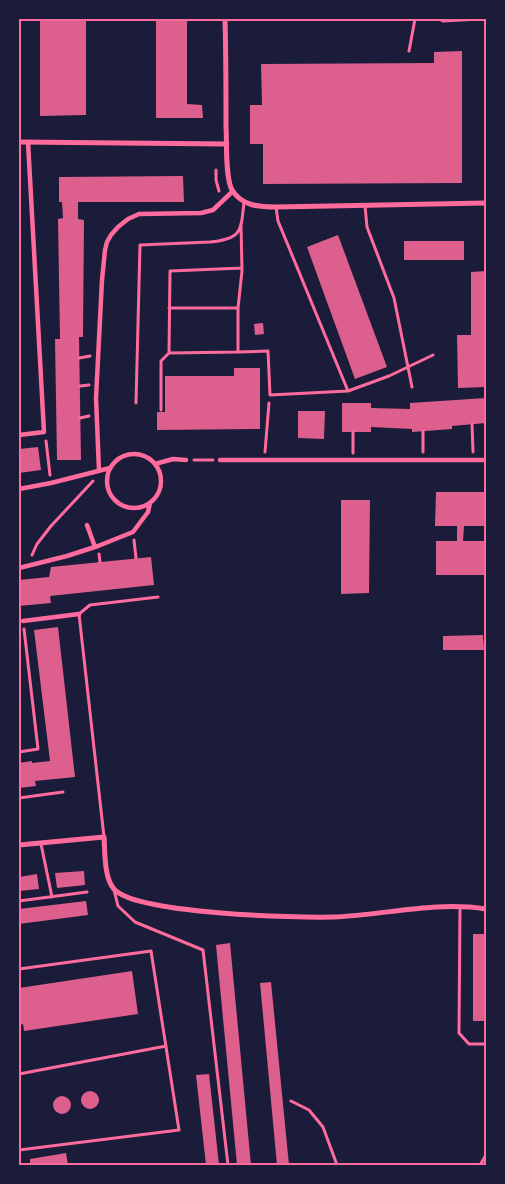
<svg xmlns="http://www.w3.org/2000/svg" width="505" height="1184" viewBox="0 0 505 1184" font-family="Georgia,serif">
<rect width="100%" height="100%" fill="#1b1b3a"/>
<path fill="#dd5f8e" d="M40 19H86V115L40 116Z
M156 19H187V104L202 105 203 118H156Z
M462 51V183L263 184V144H250V105H262L261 64 434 63V52Z
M183 176 184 202H78V219L84 220 83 337H79L81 460H57L55 339H60L58 219 63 218 62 202H59V177Z
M338 235 387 367 355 379 307 247Z
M404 241H464V260H404Z
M486 271V387L458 388 457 335H471V272Z
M263 323 264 334 255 335 254 324Z
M234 368H260V429L157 430V412H165V376H234Z
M486 398V423L452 426V429L412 432V429L371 427V432H342V403H371V408L410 409V403Z
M298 411H325L324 439 298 438Z
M38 447 41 470 19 473V449Z
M436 492H486V526H464L463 541H486V575H436V541H457V526H435Z
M341 500H370L369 593 341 594Z
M151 557 154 585 50 596 51 603 19 606V580L49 577 51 567Z
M58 627 75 777 35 781 36 786 19 788V763L32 761V763L50 761 34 630Z
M483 635 484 650H443V636Z
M84 871 85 885 57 888 55 873Z
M37 874 39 889 19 891V877Z
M86 901 88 915 19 924V909Z
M473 934H486V1021H473Z
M230 943 251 1165H237L216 945Z
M132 971 138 1014 24 1031 23 1024 19 1025V988Z
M271 982 289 1165H277L260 983Z
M209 1074 219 1165H206L196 1075Z
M81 1100a9 9 0 1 1 18 0a9 9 0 1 1-18 0Z
M53 1105a9 9 0 1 1 18 0a9 9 0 1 1-18 0Z
M66 1153 68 1165H30V1159Z"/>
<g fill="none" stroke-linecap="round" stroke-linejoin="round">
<path stroke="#ff6b9d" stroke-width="3" d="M439 19 443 21 480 19
M409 51 415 19
M216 170V180L219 191
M79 358 90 356
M80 386 89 385
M80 418 89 416
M472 424 473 452
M353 432V453
M46 441 50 475
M265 452 269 403
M423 452V431
M194 460H213
M134 540 136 558
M99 554 100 562
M32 555 37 544 51 526 93 481
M19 752 38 749 24 629
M19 798 63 792
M291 1101 309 1110 323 1127 337 1165
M480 1165 486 1155"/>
<path stroke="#ff6b9d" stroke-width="3" d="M365 206 367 227 394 298 412 387
M276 207 278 221 348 391
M241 224 242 271 238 308V352L268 351 270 395 348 391 389 376 433 355
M169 308H238
M169 353 238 352
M136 403 140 245 210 242C242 239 241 231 244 202
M161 410V361L169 353 170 271 242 268
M104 837 79 614 90 605 158 597
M41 844 52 897
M114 890 118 906 135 922 203 950 228 1165
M19 901 87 892
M460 907 459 1033 469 1044H486
M19 969 151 951 179 1130 19 1150
M19 1074 166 1046"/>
<path stroke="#ff6b9d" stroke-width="4.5" d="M19 435 44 432 28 142
M107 481a27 27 0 1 1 54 0a27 27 0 1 1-54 0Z
M220 460H486
M155 464 173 459 186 460
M99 471 96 398 102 280 105 250 107 242 111 235 118 227 128 219 139 214 201 213 213 210 233 191
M19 489 51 483 110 468
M87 525 95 547
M19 568 67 556 98 546 133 532 148 512 150 503
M23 621 79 614"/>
<path stroke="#ff6b9d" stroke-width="5" d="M225 19C226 54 226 90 226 126 227 142 225 177 232 190 242 206 259 207 276 207L486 203
M19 142 227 144
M19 845 104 837C105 852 104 878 114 889 136 914 297 918 334 917 385 915 435 901 486 909"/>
</g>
<rect width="505" height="1184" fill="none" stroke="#1b1b3a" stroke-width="40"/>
<rect x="20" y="20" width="465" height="1144" fill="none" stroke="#ff6b9d" stroke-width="2"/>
</svg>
